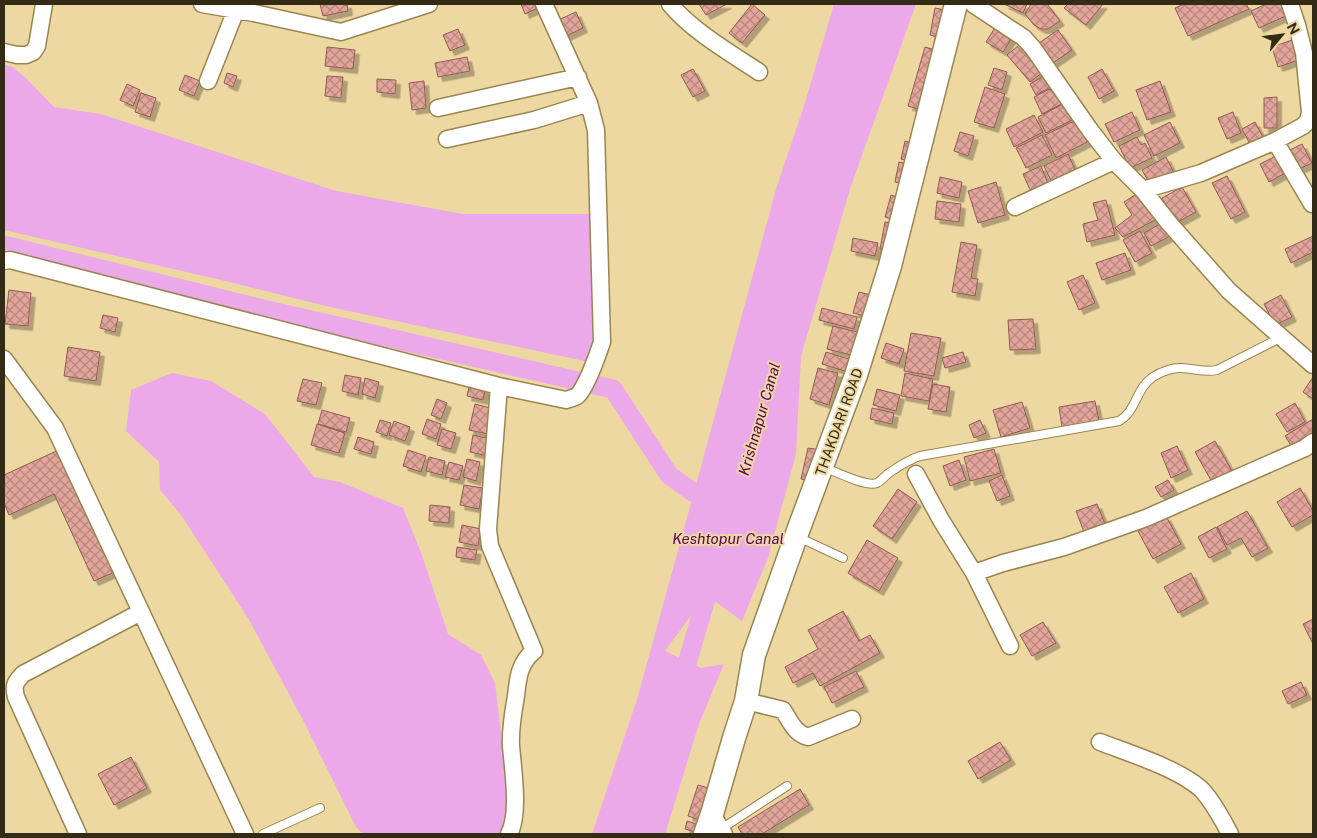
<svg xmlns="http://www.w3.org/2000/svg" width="1317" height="838" viewBox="0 0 1317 838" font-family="'Public Sans',sans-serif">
<defs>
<pattern id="building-cross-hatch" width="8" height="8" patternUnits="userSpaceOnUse" patternTransform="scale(1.25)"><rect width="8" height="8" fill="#e2a59c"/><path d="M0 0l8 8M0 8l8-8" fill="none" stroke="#b8877e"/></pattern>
<filter id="shadow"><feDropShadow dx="4.5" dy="4.5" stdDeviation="0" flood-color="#0004"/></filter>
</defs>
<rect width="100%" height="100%" fill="#eed8a2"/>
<path fill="#eba9e9" d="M834 4H916L851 186 801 356 796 454 768 558 742 621 706 595 665 651 701 668 724 664 699 724 665 834H592L638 696 699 474 776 189 804 106Z
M4 65 11 66 27 79 54 107 101 114 336 191 463 214H591L597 341 589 362 330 307 221 280 4 230Z
M172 373 211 381 265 414 314 477 340 482 403 508 422 555 448 634 481 655 495 683 509 801 503 834H363L356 827 303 720 248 618 181 515 160 490 159 462 126 431 131 390Z"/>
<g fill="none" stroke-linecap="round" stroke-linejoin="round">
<path stroke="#eba9e9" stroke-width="19" d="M4 245 263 309 613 389 669 475 694 493
M680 687 714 572"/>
</g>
<path fill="url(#building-cross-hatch)" stroke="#925b54" filter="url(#shadow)" d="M320 4H347L348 11 323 16Z
M521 4H538L540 7 525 14Z
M699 4H727L706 15Z
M752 4 765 15 742 43 729 33Z
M1004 4H1027L1023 13Z
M1031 4H1047L1060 21 1048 29H1041L1034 25 1025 14Z
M1068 4H1103L1086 25 1064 8Z
M1184 4H1246L1249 9 1188 36 1175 8Z
M1266 4H1282L1288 15 1259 28 1251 11Z
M935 8 950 11 944 39 930 35Z
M576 12 583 28 564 37 556 21Z
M996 26 1013 36 1003 52 986 42Z
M458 29 465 45 450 51 443 35Z
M1058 30 1072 50 1053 63 1039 43Z
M1292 40 1299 60 1278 67 1272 47Z
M1024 41 1047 69 1030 82 1007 55Z
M327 47 355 50 353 69 325 66Z
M925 47 942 52 925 111 908 106Z
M467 57 470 71 438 77 435 63Z
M994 68 1007 72 1002 90 988 85Z
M693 69 705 91 693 97 681 75Z
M1102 69 1114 91 1099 99 1088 77Z
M227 73 237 76 233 87 224 83Z
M1047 74 1054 85 1036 95 1030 84Z
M185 75 200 81 194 96 179 90Z
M327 76 343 77 341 98 325 96Z
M377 79 396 80 395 94 377 92Z
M424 81 426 108 412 110 409 83Z
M1160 81 1171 112 1147 120 1136 90Z
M127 84 140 90 133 106 120 100Z
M1057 85 1065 102 1042 114 1034 97Z
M985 87 1005 94 994 128 974 122Z
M141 93 156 98 150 117 135 112Z
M1277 97V128H1264V98Z
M1069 101 1078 117 1046 133 1038 117Z
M1132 112 1140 130 1114 142 1105 124Z
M1233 112 1241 133 1227 139 1218 118Z
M1034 115 1043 132 1014 147 1006 129Z
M1076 120 1087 142 1056 158 1045 135Z
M1170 122 1180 143 1154 156 1144 135Z
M1255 122 1264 139 1251 146 1242 129Z
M960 132 974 136 968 156 954 151Z
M1042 135 1052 155 1026 168 1016 148Z
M1137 137 1141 145 1145 143 1152 158 1130 168 1119 146Z
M905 141 919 145 915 163 901 159Z
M1302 144 1312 163 1295 171 1286 152Z
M1068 154 1078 176 1054 187 1044 166Z
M1278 155 1287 172 1269 182 1260 164Z
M1166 157 1174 173 1151 186 1142 170Z
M899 162 913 165 909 185 895 182Z
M1041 166 1049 186 1032 194 1023 174Z
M1227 176 1245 212 1231 219 1212 183Z
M940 177 962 182 959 198 937 193Z
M996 182 1005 215 978 223 968 191Z
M1182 187 1196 212 1176 223 1162 198Z
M1141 191 1159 218 1123 237 1115 228 1132 215 1124 202Z
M891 195 903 199 897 221 885 217Z
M1106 200 1115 235 1087 242 1083 224 1098 220 1093 203Z
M937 201 961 204 959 222 935 219Z
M1165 221 1172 235 1151 246 1144 233Z
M885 222 897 224 892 252 880 249Z
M1140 231 1152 253 1135 262 1123 240Z
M1313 236V252L1291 263 1285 249Z
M853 238 878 243 875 256 851 251Z
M961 242 977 245 971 278 978 279 975 296 952 292Z
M1125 253 1131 270 1102 280 1096 263Z
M1083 275 1095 303 1079 310 1067 282Z
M9 290 31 293 28 326 5 324Z
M859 292 875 296 869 317 853 313Z
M1281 295 1292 317 1275 325 1264 304Z
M822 308 857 317 854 329 819 320Z
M103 315 118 318 115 332 100 328Z
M1033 319 1036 349 1010 350 1008 320Z
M833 326 861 333 855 356 827 349Z
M911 333 941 338 934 376 904 371Z
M886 343 904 349 899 364 881 358Z
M68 347 100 352 96 381 64 376Z
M826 352 855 361 851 373 822 364Z
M963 352 966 362 945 368 942 358Z
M818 368 838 373 829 405 810 399Z
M905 373 933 379 929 401 901 396Z
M345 375 361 378 358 395 342 391Z
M1313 377V399L1303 392Z
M365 378 379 382 375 398 362 394Z
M303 379 322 383 316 405 297 401Z
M470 383 486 387 483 400 467 396Z
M933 384 950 387 946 412 928 409Z
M877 389 900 395 896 411 873 405Z
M437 399 447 403 441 419 431 415Z
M1095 401 1099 421 1062 427 1059 407Z
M1022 402 1030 428 1001 437 993 410Z
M1295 403 1305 422 1287 432 1276 414Z
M475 404 494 409 488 434 469 430Z
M872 408 894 413 892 424 870 419Z
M322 410 350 418 346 432 318 424Z
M427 419 441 424 436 439 422 434Z
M1313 419V438L1294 450 1285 436Z
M380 420 391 423 387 436 376 432Z
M980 420 986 433 974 438 969 425Z
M394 421 410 427 405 441 389 435Z
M317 424 345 433 339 453 311 445Z
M442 429 456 433 451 449 437 445Z
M473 435 491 439 488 456 470 452Z
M358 437 374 442 371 454 354 449Z
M1215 441 1232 471 1212 482 1195 452Z
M1177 446 1188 470 1171 478 1161 453Z
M63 448 119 570 94 581 54 494 9 515 4 503V475Z
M808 448 821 450 814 482 801 479Z
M994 449 1001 473 970 481 964 457Z
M408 450 426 456 421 472 403 466Z
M429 457 445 461 442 475 426 471Z
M467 459 480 462 476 481 463 477Z
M959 460 966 480 950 486 943 466Z
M449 462 463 466 459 480 445 477Z
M1002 475 1010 496 997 501 989 481Z
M1168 480 1174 490 1161 497 1155 487Z
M464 485 483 488 479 509 460 505Z
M1300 488 1313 511V515L1292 527 1277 502Z
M898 489 917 502 892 539 873 526Z
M1097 504 1105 524 1084 532 1076 511Z
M430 505 450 507 449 523 429 521Z
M1247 511 1268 548 1252 557 1241 538 1227 545 1217 527Z
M1166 516 1181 544 1153 559 1138 531Z
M462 525 481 529 478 546 459 542Z
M1216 527 1227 549 1209 558 1198 537Z
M867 540 898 558 879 591 848 573Z
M457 547 477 550 475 560 456 557Z
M1191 573 1204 599 1178 613 1164 587Z
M843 611 859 641 870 635 880 653 820 686 813 673 793 683 785 667 818 649 808 630Z
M1313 619V644L1303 624Z
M1043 622 1056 643 1032 656 1020 635Z
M856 671 864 687 832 703 824 687Z
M1301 682 1307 695 1288 704 1282 691Z
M1000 742 1011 760 978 779 968 761Z
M131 757 147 788 114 805 98 774Z
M698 785 712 789 703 821 688 816Z
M800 789 809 805 762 834H742L738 827Z
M687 821 700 825 698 833 685 829Z"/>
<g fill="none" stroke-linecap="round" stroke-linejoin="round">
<defs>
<path id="lane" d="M824 467C836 472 866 487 877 483 881 481 885 476 889 473 899 466 908 460 920 456L1119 421C1132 414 1135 399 1143 387 1149 378 1158 373 1168 370 1185 364 1201 374 1217 370L1282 337
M798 537 843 558
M721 829 787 786
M263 834 320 808"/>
<path id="street" d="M202 4 254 13 341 32 429 4
M670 4C691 30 730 53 759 72
M973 4 1024 38 1033 48 1090 130 1114 161 1143 190 1169 223 1229 291 1313 365
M4 52 17 55H26L33 52 37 46 44 4
M208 81 236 10
M438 108 578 77
M447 139 534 120 589 103
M1275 141 1312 204
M1143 190 1201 173 1275 141 1303 126 1308 121 1310 112 1304 53 1297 25 1290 4
M1015 207 1114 161
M4 261 10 260 499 386 566 400C570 399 573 398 577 396 586 388 598 354 602 342L596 130 589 103 544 4
M4 359 55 428 245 834
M499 386 488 529 490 546 534 651C519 663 518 678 516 696 513 713 510 729 511 746 513 770 520 814 509 834
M916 474 941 520 974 573 1010 646
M974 573 1003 563 1064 547 1146 518 1305 448 1313 442
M746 701 783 710C790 721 795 734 808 737L852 719
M1100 742C1131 754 1177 768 1201 789 1211 799 1224 822 1230 834
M712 814 724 834
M78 834 16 697C13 685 15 683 23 674L141 612"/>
<path id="secondary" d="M705 834 712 814 734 738 746 701 754 655 799 528 856 375 890 266 956 4"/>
</defs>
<use href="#lane" stroke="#9a8551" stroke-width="10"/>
<use href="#street" stroke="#9a8551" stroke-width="19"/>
<use href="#secondary" stroke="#9a8551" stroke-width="25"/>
<use href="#lane" stroke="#fff" stroke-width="8"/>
<use href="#street" stroke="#fff" stroke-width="16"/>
<use href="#secondary" stroke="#fff" stroke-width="22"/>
</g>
<g text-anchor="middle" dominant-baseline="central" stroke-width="4" stroke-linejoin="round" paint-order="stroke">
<g font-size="14" fill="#332b15" stroke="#eed8a2">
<text transform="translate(839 422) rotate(-70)">THAKDARI ROAD</text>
</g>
<g font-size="15" font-style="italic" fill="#560457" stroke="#eed8a2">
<text transform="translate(759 419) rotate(-74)">Krishnapur Canal</text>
<text x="728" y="538">Keshtopur Canal</text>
</g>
</g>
<rect width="1317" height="838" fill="none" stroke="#332b15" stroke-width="10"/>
<g transform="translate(1282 35) rotate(61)" stroke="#eed8a2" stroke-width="4" paint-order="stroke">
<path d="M0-4L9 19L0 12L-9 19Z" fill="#332b15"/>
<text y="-8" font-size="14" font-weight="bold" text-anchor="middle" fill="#332b15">N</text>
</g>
</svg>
